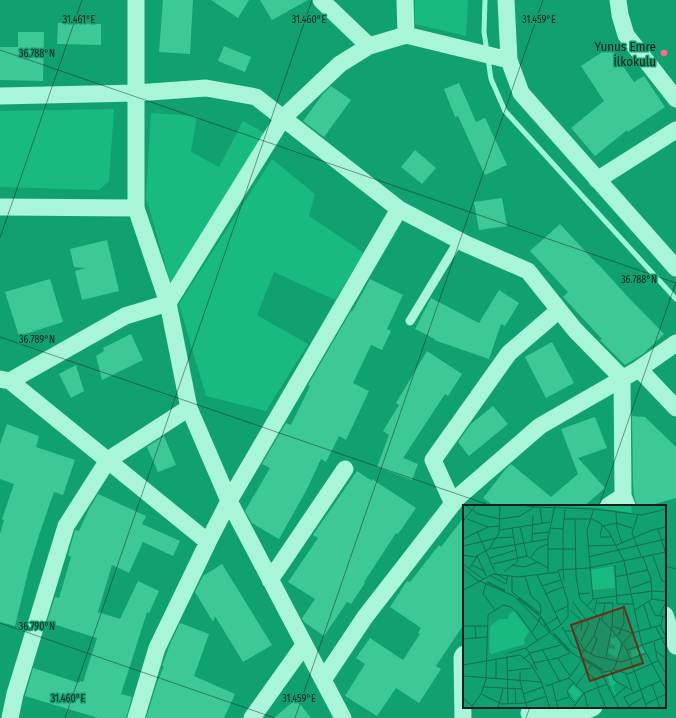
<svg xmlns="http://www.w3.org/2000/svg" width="676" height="718" viewBox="0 0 676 718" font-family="'Fira Sans Condensed',sans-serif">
<rect width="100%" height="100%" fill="#11a070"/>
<path fill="#18ba81" d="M415 0H468L466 36 415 24Z
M114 109 109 181 99 190 0 187V111Z
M151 113 197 116 191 152 219 167 243 121 266 134 171 285 146 197Z
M272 159 315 194 309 216 364 253 335 300 274 272 257 315 308 344 266 411 206 396 179 304Z"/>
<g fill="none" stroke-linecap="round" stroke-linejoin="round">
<path stroke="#9af8d6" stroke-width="5" d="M485 0 484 32 491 79 505 111 676 299"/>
</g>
<path fill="#3ec898" d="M163 0H193L190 54 159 52Z
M211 0H249L238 18Z
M260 0H308L272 20Z
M58 23 101 24V45L57 44Z
M18 32H44L43 81 0 80V47H18Z
M224 46 251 57 245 72 218 61Z
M610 47 634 82 644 76 665 107 628 132 627 130 595 156 571 128 604 101 581 66Z
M459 83 476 122 485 118 507 165 485 175 458 116 455 117 444 89Z
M331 86 351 100 324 137 303 121 323 94Z
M415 150 436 168 422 184 401 167Z
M502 198 507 226 479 230 474 202Z
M560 224 598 265V264L627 296 664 334 643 354 625 365 600 340 602 339 563 297 568 292 530 251Z
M107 240 119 291 82 300 75 271 86 268 74 267 70 249Z
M50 279 63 322 19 336 5 292Z
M370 279 403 295 387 329 391 331 382 350 371 345 353 383 369 391 346 440 339 436 326 462 321 459 307 489 279 539 252 523 245 511 270 468 262 464 286 423 291 425 310 386 308 385 351 311 352 312Z
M499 290 519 303 505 326 501 324 489 359 434 340 435 339 415 329 431 298 479 323Z
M131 334 143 360 102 380 96 356 104 351 103 348Z
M552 342 574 383 546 398 525 357Z
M427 351 462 374 448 396 445 394 403 458 418 464 412 480 377 467 389 435 383 431 399 405 396 403Z
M76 365 84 391 71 398 59 374Z
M493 406 508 424 469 456 458 442 471 424Z
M632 416 645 417 676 447V498L648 506H637L634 496 633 482Z
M595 417 607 448 578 458 605 488 584 506H494L483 498 505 470 511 464 551 497 578 474 561 429Z
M7 424 39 436 36 447 75 460 63 495 54 492 40 532 29 568 15 626 0 622V534L4 520 2 519 14 484 0 479V444Z
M164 436 176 465 158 472 147 447Z
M357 471 372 481V479L416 508 398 534 396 533 364 582 365 583 351 604 347 602 324 636 304 622 302 618 315 599 288 582 318 538 313 535Z
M98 494 146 516 142 524 180 541 173 556 143 542 129 573 112 565 98 612 120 619 138 581 159 591 149 613 147 612 121 694 132 697 126 718H98L25 696 33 668 79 683 80 681 83 682 97 638 47 622 55 597 59 598 71 557 68 555 75 530 79 531 88 511Z
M464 517V624L436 666 441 669 419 703 396 688 377 716 345 696 365 664 356 658 370 638 403 660 420 634 418 633 421 628 390 607 407 581 410 582 439 545 441 547Z
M222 564 272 645 243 662 215 616 213 622 195 592 203 576Z
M180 623 209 634 194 676 235 694 224 718H146L157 683 164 666H162L170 644Z
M296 699 311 718H274Z"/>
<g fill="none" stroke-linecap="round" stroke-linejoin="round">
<path stroke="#a8f5da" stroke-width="9" d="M410 321 459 240"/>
<path stroke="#a8f5da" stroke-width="17" d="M136 0V208L168 303 189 408 229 501 343 718
M321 0 369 46
M405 0 406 35
M506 0 509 60 521 93 676 268
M618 0 620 15 626 35 676 99
M0 96 136 93 206 88 256 97 399 209 466 244 528 271 575 330 622 378 623 496 627 506
M597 180 676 130
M0 207 136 208
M639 369 676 408
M0 379 10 381 125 316 168 303 283 118 340 64 369 46 406 35 509 60
M10 381 208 542
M453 504 433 460 509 353 559 310
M608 506 623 496
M270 580 345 469
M665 615 676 646
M323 680 365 617 458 497 540 426 639 369 676 343
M529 713C551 714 574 718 594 707
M10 718 15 694 66 526 108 460 189 408
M136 718 157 648 208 542 229 501 399 209
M252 718 304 645
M463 718 462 657 464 654"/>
</g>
<path fill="none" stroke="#1d1d1d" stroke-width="1" stroke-opacity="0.45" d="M0 50 676 283M0 238 82 0M0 337 492 506M599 506 676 282M665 566 676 569M0 623 275 718M65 718 312 0M295 718 543 0M526 718 530 707"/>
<circle fill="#ff6c88" stroke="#11a070" stroke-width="1.5" cx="664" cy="53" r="4"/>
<g text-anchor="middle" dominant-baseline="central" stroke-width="3" stroke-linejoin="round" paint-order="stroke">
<g font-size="13" fill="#1d1d1d" stroke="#11a070" text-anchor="end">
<text x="656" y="46">Yunus Emre<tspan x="656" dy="15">İlkokulu</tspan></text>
</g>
</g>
<g transform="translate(463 505)">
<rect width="203" height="203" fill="#11a070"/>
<path d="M93 0H168L169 8 139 3ZM150 61 152 83 129 85 127 65ZM51 106 66 126 61 135 62 139 28 149 26 146 27 121 37 114H45L46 109ZM154 132 158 139 155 153 145 148 146 143 152 144V140L147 139 148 133ZM179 142 182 147 169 153 168 146ZM147 167 153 178 150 182 153 188 152 191 143 168ZM110 180 119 188 112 196 105 185Z" fill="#18ba81"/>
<path fill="none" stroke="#0a7b56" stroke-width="2" d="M24 77 42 86M55 93 76 110M78 112 87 126M90 128 107 146M120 153 140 165"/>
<path fill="none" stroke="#166c4f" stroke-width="1" d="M2 0 15 9 37 14 57 11 71 2 130 4 179 10 203 4M58 0 71 2M77 3 79 18M153 7 154 23 159 38M175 9 169 28 178 51M4 14 25 22 37 21M101 14H129L137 18 146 27 161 56 179 140 203 185M112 14 113 71 117 94 149 125 164 145 184 203M0 16 13 0M139 20 137 32H148M140 21 153 18 169 23M57 22 64 51 85 63M86 23 100 24V64M100 24 102 4M195 24 203 49M37 25 87 17M14 26 32 67M69 29 86 27M33 33 51 32M0 34 25 22M69 37 70 10M0 41 34 33M125 41 154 40 189 25 203 22M27 44 85 34M85 44H112M0 50 12 52 26 44 36 28 37 0M14 51 21 66M190 51 199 76 203 77M68 52 75 43 85 39M125 52 203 34M27 53 53 45M0 59 20 74M30 59 64 51M9 60 21 66 23 71M49 60 61 62 75 57M152 60 154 99H171M0 64 14 75 51 91 104 145 137 165 156 203M6 64 14 51M100 64 101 76M41 67 55 56 49 23M85 67V34L92 0M32 68 44 75M26 70 43 79 45 70M74 70 98 120M49 71V87L78 109M62 71 68 91 77 99 78 106 76 116 69 127M152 72 185 65M23 78 20 89 32 105M79 81 98 75M168 83 188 76M0 85 30 69 55 72 95 67M82 89 100 82M115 89 127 88M130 94 124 25 131 4M189 94 203 96M110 97 126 119 118 136M186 97 192 110 203 112M134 98H150M181 100 188 123M124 101 130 94 190 86 203 87M107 105 119 116 118 126M172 105 189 94 188 74 180 52M92 107 105 101M131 108 134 94M197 110 203 97M139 115 142 98M197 120 203 132M0 121H24M12 121 13 133M81 121 95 112M149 121 169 128M99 122 110 141 120 146M193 122 203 142M0 125V85M101 126H110L121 145 132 151 158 157 184 148M110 126 119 116M155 131 161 118 160 100M0 134 24 132M191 137 194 153 203 169M63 143 98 120 105 112V97L95 65 126 63 203 47M79 144 97 177M164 145 203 132M193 146 203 154M45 148 63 143 67 149 61 153M67 148 98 140M67 149 74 165M128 149 134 134 131 131M44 151 45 199M143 152 149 121 150 98M95 153 107 171M116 153 131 131 137 113M70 158 95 153 107 148M0 160 57 150 67 158 78 176 87 203M150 164 165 169 195 156M44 166 69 163M57 166V176L64 203M148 166 151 175 170 186M123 167 130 172 136 183M139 167 148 166 152 162 159 139 169 128 198 120 200 111M163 169 169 185M0 171 79 177M106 173 121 188 125 203M33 174V155M110 178 104 186 106 192 112 198M89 179 95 203M189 179 197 203M113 180 129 160M83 181 106 173 119 155M20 182 59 184M52 184 53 198M135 184 143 203M18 189 39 199 62 198 84 191M60 189 80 182M0 193 11 203M150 193 163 182M94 196 106 192M183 199 203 189M9 201 18 189 23 174 25 110 40 100 48 102 54 107 74 135M166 201 181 192M35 203 40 184M110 203 121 188 144 179M167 203 161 192 197 176"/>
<path fill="#643217" fill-opacity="0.15" stroke="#643217" stroke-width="2" d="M161 102 180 158 127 176 108 120Z"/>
<rect width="203" height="203" fill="none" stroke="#1d1d1d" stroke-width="2"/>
</g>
<g font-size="10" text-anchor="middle" fill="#1d1d1d" stroke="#11a070" stroke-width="3" stroke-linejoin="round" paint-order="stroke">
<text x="79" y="23">31.461°E</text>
<text x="309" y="23">31.460°E</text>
<text x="539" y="23">31.459°E</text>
<text x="37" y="57">36.788°N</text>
<text x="639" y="283">36.788°N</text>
<text x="37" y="343">36.789°N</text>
<text x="37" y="630">36.790°N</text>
<text x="68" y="702">31.460°E</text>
<text x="299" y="702">31.459°E</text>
</g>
</svg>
